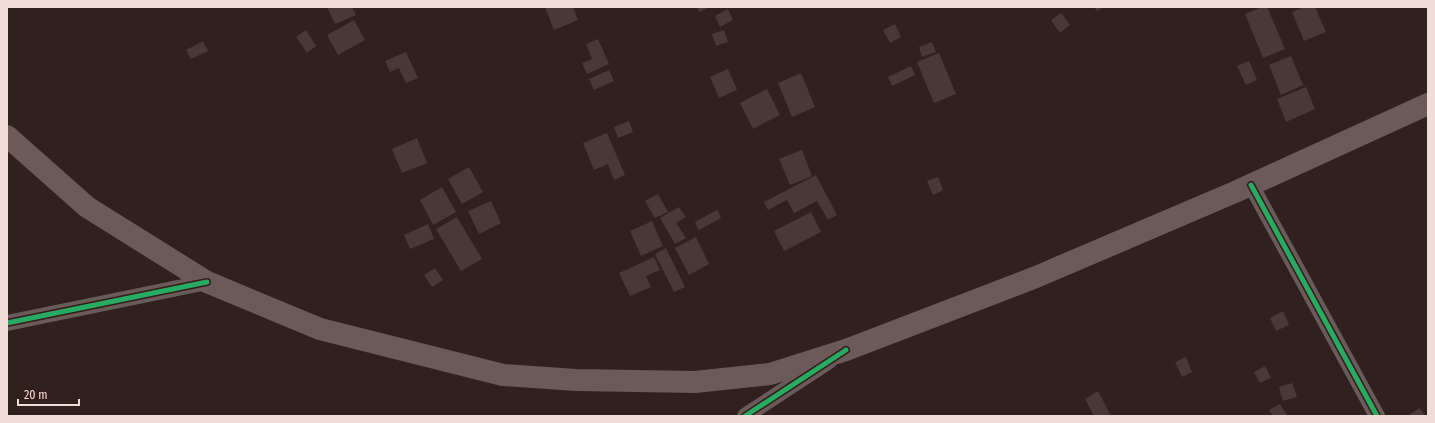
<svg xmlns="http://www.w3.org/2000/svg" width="1435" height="423" viewBox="0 0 1435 423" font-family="'Fira Sans Condensed',sans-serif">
<rect width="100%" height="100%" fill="#30201e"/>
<path fill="#473a36" d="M327 7H352L356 15 335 24Z
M545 7H573L578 20 554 30Z
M697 7H710L699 12Z
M1094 7H1104L1097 11Z
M1262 7H1267L1285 49 1263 58 1245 14Z
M1304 7H1315L1326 32 1304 41 1292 12Z
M728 9 733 20 720 27 715 16Z
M1061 13 1070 25 1060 33 1051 20Z
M354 20 365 40 338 55 327 35Z
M895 24 901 37 890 43 883 30Z
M306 30 316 46 307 53 296 37Z
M724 30 728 42 716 46 712 34Z
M598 39 609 64 587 74 582 63 592 59 586 44Z
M203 41 208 51 191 59 186 50Z
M932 42 936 52 922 57 919 47Z
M406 52 418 78 406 83 399 68 390 72 385 61Z
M939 53 956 94 934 103 917 62Z
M1291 56 1303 85 1281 95 1269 65Z
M1249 61 1257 80 1246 85 1237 66Z
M911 66 915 75 892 86 888 77Z
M728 69 737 90 719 98 710 77Z
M609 70 614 81 594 90 589 79Z
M801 73 815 107 792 117 778 83Z
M1306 87 1315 109 1286 122 1277 99Z
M767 89 780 115 753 129 740 103Z
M629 121 633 132 618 138 614 127Z
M607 133 625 175 614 180 608 164 594 170 583 143Z
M417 138 427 163 402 173 392 149Z
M802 150 812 176 790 185 779 159Z
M469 167 483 192 462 204 448 179Z
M816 175 837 215 828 220 817 201 794 213 787 200 768 210 764 202Z
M938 177 943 190 933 195 927 181Z
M442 187 456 212 433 225 420 200Z
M658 194 668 212 655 218 645 201Z
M491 201 501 223 479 234 468 211Z
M679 207 686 217 676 223 686 238 675 244 660 218Z
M717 210 721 218 699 230 695 222Z
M811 212 821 232 784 251 774 231Z
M457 217 482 259 461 271 436 229Z
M652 221 663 246 641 256 630 231Z
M428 224 434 239 410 249 404 235Z
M696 237 709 264 689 275 675 248Z
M666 248 685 287 674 292 655 254Z
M654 257 660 270 646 276 651 287 630 296 619 273Z
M435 268 443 280 432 287 424 275Z
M1283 311 1289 325 1276 331 1270 318Z
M1186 357 1192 372 1182 377 1175 362Z
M1265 366 1271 378 1260 383 1254 372Z
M1292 383 1297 397 1283 401 1279 387Z
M1098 391 1111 416H1094L1085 399Z
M1280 404 1287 416H1273L1269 410Z
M1420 408 1425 416H1411L1410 414Z"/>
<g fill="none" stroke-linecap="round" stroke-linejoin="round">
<path stroke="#685b5c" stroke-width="16" d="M1251 185 1377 416
M7 323 207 282
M745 416 829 361"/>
<path stroke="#6c5a5a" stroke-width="22" d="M7 136 87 207 207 282 320 329 503 375 576 380 695 382 770 374 846 350 1036 277 1235 192 1428 104"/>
<defs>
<path id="cycleway" d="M1251 185 1377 416
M7 323 207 282
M745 416 846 350"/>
</defs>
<use href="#cycleway" stroke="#381a16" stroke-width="8"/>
<use href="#cycleway" stroke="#26ab63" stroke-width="5"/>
</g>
<rect width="1435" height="423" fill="none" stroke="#f1dcd8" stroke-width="16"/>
<path d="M18 399v6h61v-6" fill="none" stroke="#f1dcd8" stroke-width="2"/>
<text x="24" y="399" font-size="12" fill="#f1dcd8" stroke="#381a16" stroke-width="3" paint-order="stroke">20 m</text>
</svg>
